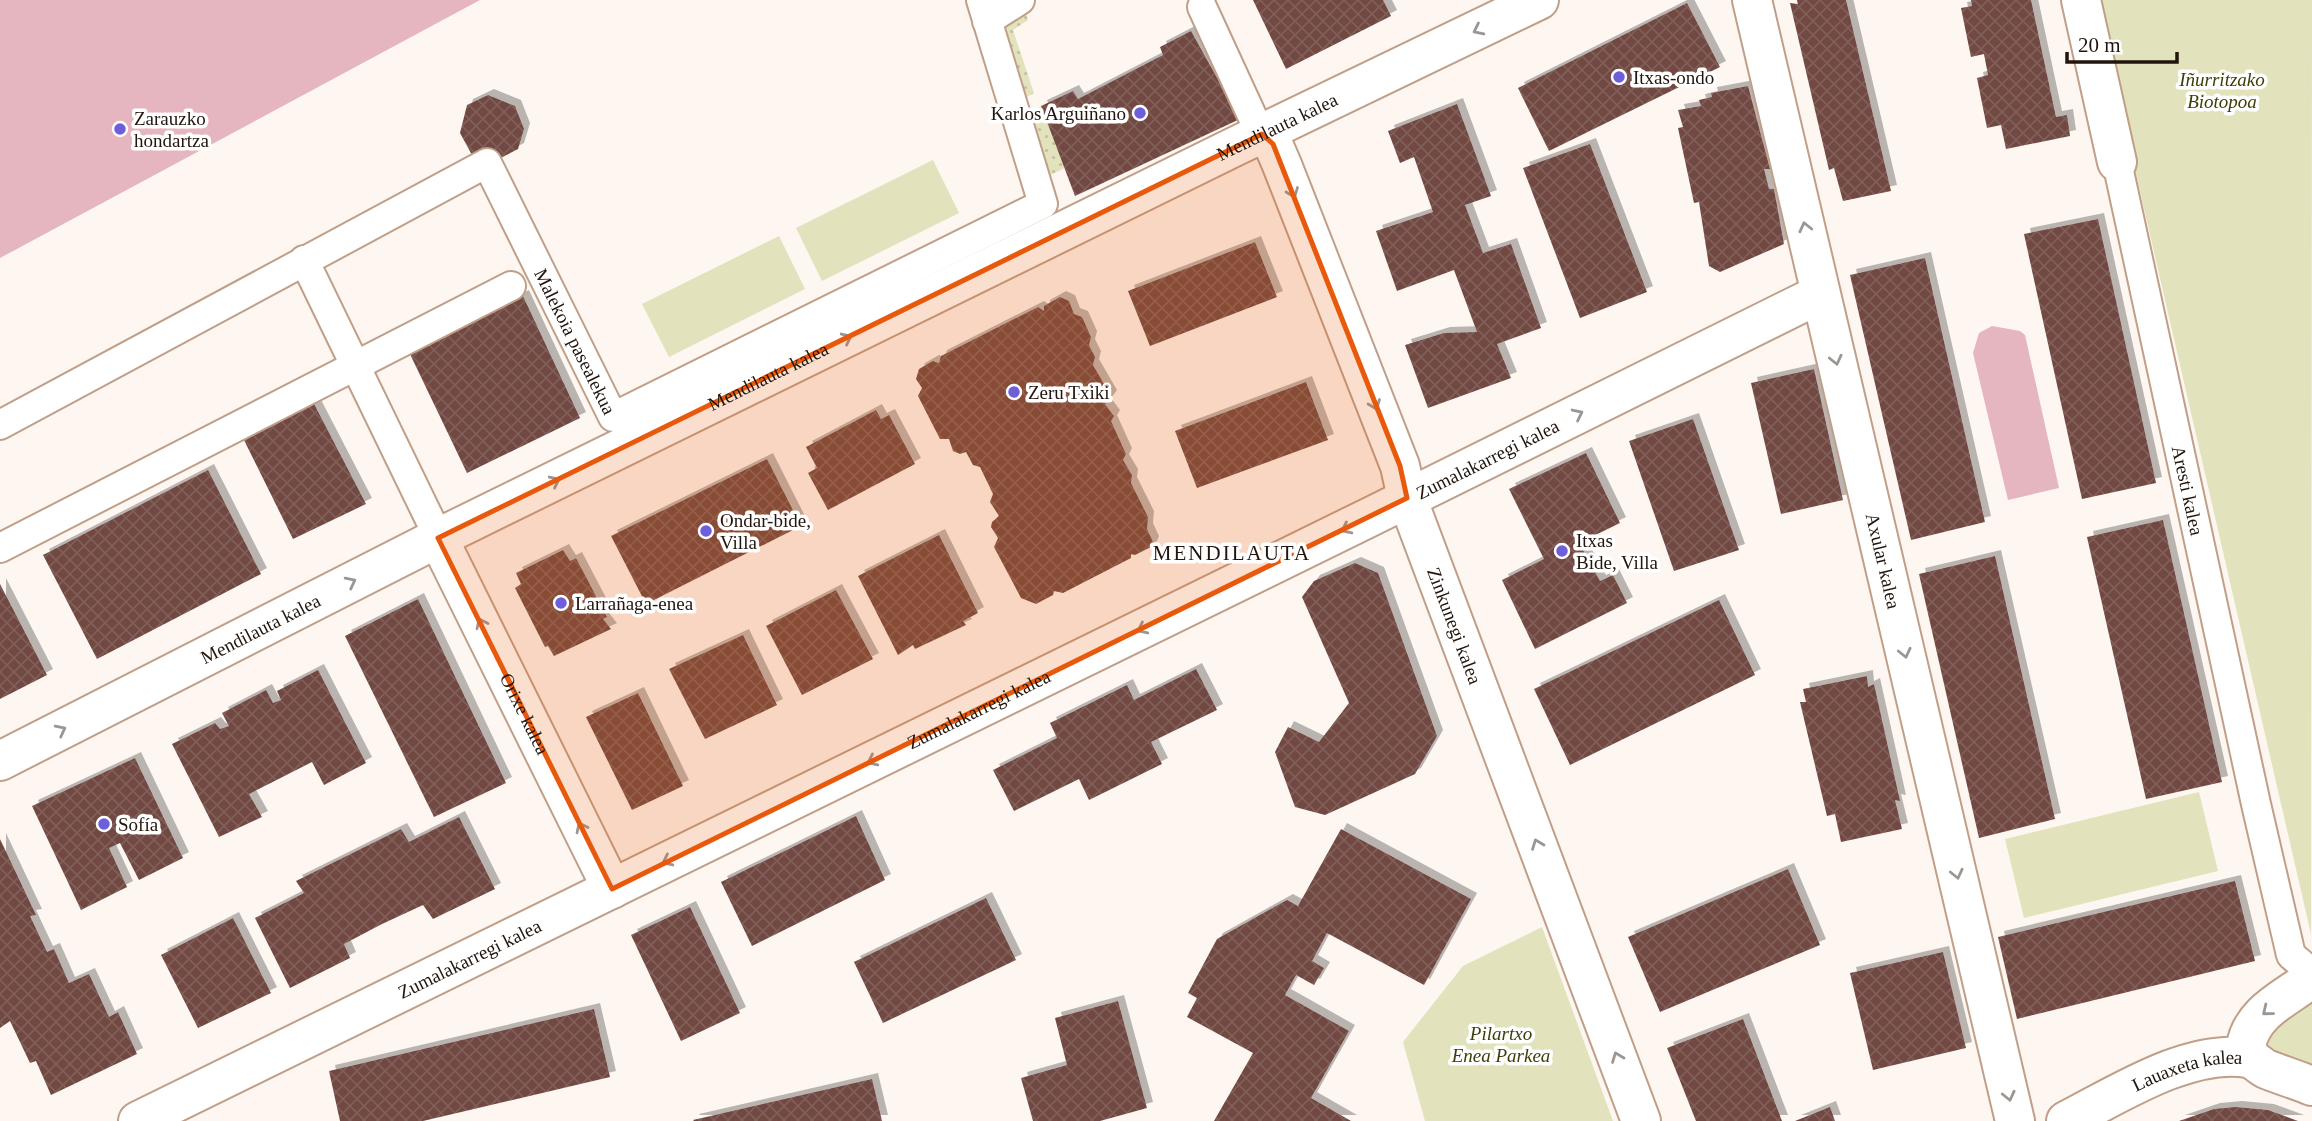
<svg xmlns="http://www.w3.org/2000/svg" width="2312" height="1121" viewBox="0 0 2312 1121" font-family="Georgia,serif">
<defs>
<pattern id="garden-dots" width="8" height="8" patternUnits="userSpaceOnUse" patternTransform="scale(1.75)"><rect width="8" height="8" fill="#e2e2bc"/><path d="M2 2h.1M6 6h.1" fill="none" stroke="#c2c1a0" stroke-width="1.8" stroke-linecap="round"/></pattern>
<pattern id="building-cross-hatch" width="8" height="8" patternUnits="userSpaceOnUse" patternTransform="scale(1.75)"><rect width="8" height="8" fill="#714842"/><path d="M0 0l8 8M0 8l8-8" fill="none" stroke="#805f59"/></pattern>
<filter id="shadow"><feDropShadow dx="6" dy="-6" stdDeviation="0" flood-color="#0004"/></filter>
</defs>
<rect width="100%" height="100%" fill="#fdf6f1"/>
<path fill="#e2e2bc" d="M2096 0H2312L2311 934Z
M933 160 959 213 822 281 796 228Z
M779 236 805 289 669 357 642 304Z
M2199 792 2218 871 2024 918 2005 839Z
M1542 927 1613 1121H1425L1403 1042 1463 966Z
M2312 1000V1070L2269 1063 2268 1029 2293 1016Z"/>
<path fill="url(#garden-dots)" d="M1024 6 1028 20 1013 30 1034 93 1018 102 994 24Z
M1041 106 1065 168 1044 178 1023 116Z"/>
<path fill="#e5b5c0" d="M0 0H480L0 258Z
M1992 326 2020 331 2025 335 2059 488 2008 500 1973 353 1979 333Z"/>
<path fill="url(#building-cross-hatch)" filter="url(#shadow)" d="M1253 0H1383L1391 16 1286 69Z
M1797 0H1846L1891 191 1843 201 1834 168 1829 170 1790 3 1798 4Z
M1971 0H2031L2056 117 2067 115 2070 136 2006 149 2001 125 1987 128 1977 78 1988 75 1984 54 1971 57 1961 8 1972 6Z
M1687 3 1720 67 1549 151 1518 88Z
M1191 31 1240 119 1075 196 1041 106 1073 91 1078 99 1163 55 1160 47Z
M1748 86 1770 169H1764L1769 189H1774L1784 244 1720 272 1709 266 1699 202 1694 203 1678 128 1683 127 1678 110 1701 106 1699 100 1712 97 1711 93Z
M488 95 515 106 524 129 518 149 493 162 472 155 460 133 467 105Z
M1457 104 1491 196 1465 205 1483 253 1511 244 1541 328 1497 344 1511 378 1428 408 1405 345 1444 333 1477 332 1454 270 1397 291 1376 231 1433 212 1414 157 1400 163 1388 131Z
M1590 144 1647 292 1580 318 1523 168Z
M2098 219 2156 483 2082 499 2024 234Z
M1255 242 1277 297 1150 346 1128 291Z
M1925 258 1985 522 1911 540 1850 275Z
M523 296 580 418 467 473 409 352Z
M1060 297 1069 301 1074 314 1082 317 1091 337 1089 345 1095 357 1093 365 1111 396 1105 404 1114 416 1111 421 1126 454 1123 460 1132 475 1131 483 1148 517 1147 529 1153 542 1151 547 1135 555 1131 554V558L1063 593 1054 591 1053 595 1036 604 1021 598 994 547 998 538 991 527 992 522 999 516 990 502 993 494 980 467 973 465 966 452 960 454 953 451 949 439H940L918 396 922 388 916 379 919 369 933 361 939 363 941 356 1038 307 1044 311V306Z
M1814 369 1843 500 1781 514 1751 383Z
M1306 382 1328 440 1197 488 1175 431Z
M312 400 366 504 293 539 242 436Z
M876 410 881 419 889 415 915 464 828 510 808 473 817 468 806 447Z
M1693 419 1739 550 1674 571 1629 441Z
M1586 453 1620 523 1579 543 1600 581 1613 575 1627 603 1535 649 1502 580 1544 559 1509 489Z
M767 459 801 526 646 604 611 536Z
M208 470 261 574 97 659 43 555Z
M2163 520 2222 782 2146 799 2087 537Z
M939 535 978 613 963 621 966 625 915 649 913 645 898 655 858 576Z
M563 550 570 561 576 558 607 617 603 619 611 629 554 656 548 646 545 647 515 588 521 584 516 573Z
M1995 556 2055 819 1979 838 1919 574Z
M1355 563 1378 573 1437 736 1415 774 1325 815 1295 807 1275 752 1288 727 1319 742 1349 703 1302 597 1314 581Z
M0 584 47 675 0 699Z
M836 590 873 659 802 695 766 626Z
M418 599 506 783 434 817 345 636Z
M1719 600 1755 675 1570 765 1534 689Z
M743 635 777 705 705 739 669 669Z
M1196 669 1217 710 1151 742 1162 764 1089 800 1079 779 1014 811 993 770 1057 738 1050 723 1127 685 1134 700Z
M318 670 366 763 324 785 312 762 249 794 262 817 219 837 172 744 215 723 220 729 229 726 222 713 266 690 273 703 281 700 277 691Z
M1867 676 1868 687 1874 684 1900 801 1895 800 1902 829 1841 842 1835 814 1827 816 1800 702H1806L1803 689Z
M638 693 683 786 632 810 586 717Z
M135 758 183 858 139 880 120 843 109 848 127 887 81 910 32 806Z
M856 816 885 880 752 946 721 882Z
M459 817 495 889 433 919 423 905 382 924 344 944 350 958 290 988 255 918 304 893 296 881 401 829 409 842Z
M1341 829 1471 899 1424 985 1327 933 1312 961 1324 968 1314 985 1296 975 1285 995 1349 1031 1311 1098 1351 1121H1214L1253 1053 1187 1017 1197 998 1188 993 1217 939 1287 900 1298 906Z
M0 839 36 915 30 916 47 952 54 949 69 983 89 974 109 1017 118 1012 137 1054 51 1095 36 1061 30 1063 10 1021 0 1028Z
M1788 869 1820 945 1660 1012 1628 937Z
M2235 881 2255 961 2017 1019 1998 937Z
M986 898 1016 960 883 1023 854 962Z
M690 907 740 1013 681 1041 631 935Z
M233 918 271 993 198 1028 161 955Z
M1943 952 1966 1048 1873 1070 1850 973Z
M1118 1001 1147 1108 1100 1121H1033L1021 1078 1067 1065 1055 1018Z
M594 1009 610 1077 423 1121H340L329 1071Z
M1743 1019 1782 1121H1696L1667 1048Z
M872 1079 882 1121H694L693 1120Z
M1830 1107 1835 1121H1795Z
M2236 1107 2268 1110 2298 1121H2179L2214 1109Z"/>
<g fill="none" stroke-linecap="round" stroke-linejoin="round">
<defs>
<g id="pedestrian">
<path d="M1202 7 1254 120"/>
<path d="M987 21 1020 0"/>
<path id="s1" d="M2117 162 2256 804 2291 955 2312 973"/>
<path d="M304 260 433 526"/>
<path id="s2" d="M0 425 487 163 613 417 1043 204 981 0"/>
<path d="M0 548 511 286"/>
</g>
<g id="minor">
<path id="s3" d="M1752 0 2015 1121"/>
<path d="M2081 0 2117 162"/>
<path id="s4" d="M1262 134 1273 144 1282 165 1400 466 1407 498 1641 1121"/>
<path id="s5" d="M438 538 612 889"/>
<path id="s6" d="M0 761 438 538 1234 147 1539 0"/>
<path d="M2251 1059 2246 1046C2252 1011 2287 998 2312 978"/>
<path id="s7" d="M138 1121 1368 518 1820 294"/>
<path id="s8" d="M2066 1121C2117 1095 2189 1048 2248 1058 2254 1059 2260 1066 2266 1069 2281 1075 2297 1080 2312 1086"/>
</g>
</defs>
<use href="#pedestrian" stroke="#c09f89" stroke-width="32"/>
<use href="#minor" stroke="#c09f89" stroke-width="42"/>
<use href="#pedestrian" stroke="#fff" stroke-width="28"/>
<use href="#minor" stroke="#fff" stroke-width="38"/>
</g>
<defs><path id="oneway-chevron" d="M-2-3.5L2.5 0L-2 3.5" fill="none" stroke-width="1.6" stroke-linecap="round" stroke-linejoin="round" transform="scale(1.75)"/></defs>
<g stroke="#9b9692">
<use href="#oneway-chevron" transform="translate(1478 30) rotate(154)"/>
<use href="#oneway-chevron" transform="translate(1293 193) rotate(69)"/>
<use href="#oneway-chevron" transform="translate(1805 227) rotate(-103)"/>
<use href="#oneway-chevron" transform="translate(847 338) rotate(-26)"/>
<use href="#oneway-chevron" transform="translate(1836 360) rotate(77)"/>
<use href="#oneway-chevron" transform="translate(1375 405) rotate(69)"/>
<use href="#oneway-chevron" transform="translate(1578 414) rotate(-26)"/>
<use href="#oneway-chevron" transform="translate(555 481) rotate(-26)"/>
<use href="#oneway-chevron" transform="translate(1346 529) rotate(154)"/>
<use href="#oneway-chevron" transform="translate(351 582) rotate(-27)"/>
<use href="#oneway-chevron" transform="translate(481 623) rotate(-116)"/>
<use href="#oneway-chevron" transform="translate(1142 629) rotate(154)"/>
<use href="#oneway-chevron" transform="translate(1905 653) rotate(77)"/>
<use href="#oneway-chevron" transform="translate(61 730) rotate(-27)"/>
<use href="#oneway-chevron" transform="translate(872 761) rotate(154)"/>
<use href="#oneway-chevron" transform="translate(581 827) rotate(-116)"/>
<use href="#oneway-chevron" transform="translate(1537 844) rotate(-111)"/>
<use href="#oneway-chevron" transform="translate(667 861) rotate(154)"/>
<use href="#oneway-chevron" transform="translate(1957 874) rotate(77)"/>
<use href="#oneway-chevron" transform="translate(2267 1011) rotate(141)"/>
<use href="#oneway-chevron" transform="translate(1617 1057) rotate(-111)"/>
<use href="#oneway-chevron" transform="translate(2009 1096) rotate(77)"/>
</g>
<path fill="#e8590c" fill-opacity="0.2" stroke="#e8590c" stroke-width="5" stroke-linejoin="round" d="M1262 134 1273 144 1400 466 1407 498 612 889 438 538Z"/>
<g fill="#6d5fd9" stroke="#fff" stroke-width="2.5">
<circle cx="1619" cy="77" r="7"/>
<circle cx="1140" cy="113" r="7"/>
<circle cx="120" cy="129" r="7"/>
<circle cx="1014" cy="392" r="7"/>
<circle cx="706" cy="531" r="7"/>
<circle cx="1562" cy="551" r="7"/>
<circle cx="561" cy="603" r="7"/>
<circle cx="104" cy="824" r="7"/>
</g>
<g text-anchor="middle" dominant-baseline="central" stroke-width="7" stroke-linejoin="round" paint-order="stroke">
<g font-size="19" fill="#21150d" stroke="#fff" text-anchor="start">
<text x="1633" y="77">Itxas-ondo</text>
<text x="1126" y="113" text-anchor="end">Karlos Arguiñano</text>
<text x="134" y="118">Zarauzko<tspan x="134" dy="22">hondartza</tspan></text>
<text x="1028" y="392">Zeru Txiki</text>
<text x="720" y="520">Ondar-bide,<tspan x="720" dy="22">Villa</tspan></text>
<text x="1576" y="540">Itxas<tspan x="1576" dy="22">Bide, Villa</tspan></text>
<text x="575" y="603">Larrañaga-enea</text>
<text x="118" y="824">Sofía</text>
</g>
<g font-size="19" font-style="italic" fill="#3f3d08" stroke="#fff">
<text x="2222" y="79">Iñurritzako<tspan x="2222" dy="22">Biotopoa</tspan></text>
<text x="1501" y="1033">Pilartxo<tspan x="1501" dy="22">Enea Parkea</tspan></text>
</g>
<g font-size="19" fill="#21150d" stroke="#fff">
<text stroke="none"><textPath href="#s6" startOffset="1426">Mendilauta kalea</textPath></text>
<text stroke="none"><textPath href="#s2" startOffset="752">Malekoia pasealekua</textPath></text>
<text stroke="none"><textPath href="#s6" startOffset="859">Mendilauta kalea</textPath></text>
<text stroke="none"><textPath href="#s7" startOffset="1503">Zumalakarregi kalea</textPath></text>
<text stroke="none"><textPath href="#s1" startOffset="336">Aresti kalea</textPath></text>
<text stroke="none"><textPath href="#s3" startOffset="576">Axular kalea</textPath></text>
<text stroke="none"><textPath href="#s4" startOffset="530">Zinkunegi kalea</textPath></text>
<text stroke="none"><textPath href="#s6" startOffset="292">Mendilauta kalea</textPath></text>
<text stroke="none"><textPath href="#s7" startOffset="936">Zumalakarregi kalea</textPath></text>
<text stroke="none"><textPath href="#s5" startOffset="196">Orixe kalea</textPath></text>
<text stroke="none"><textPath href="#s7" startOffset="369">Zumalakarregi kalea</textPath></text>
<text stroke="none"><textPath href="#s8" startOffset="133">Lauaxeta kalea</textPath></text>
</g>
<g font-size="21" letter-spacing="2" fill="#21150d" stroke="#fff">
<text x="1232" y="553">MENDILAUTA</text>
</g>
</g>
<path d="M2067 52v10h110v-10" fill="none" stroke="#21150d" stroke-width="3.5"/>
<text x="2078" y="52" font-size="21" fill="#21150d" stroke="#ffffff" stroke-width="5" paint-order="stroke">20 m</text>
</svg>
